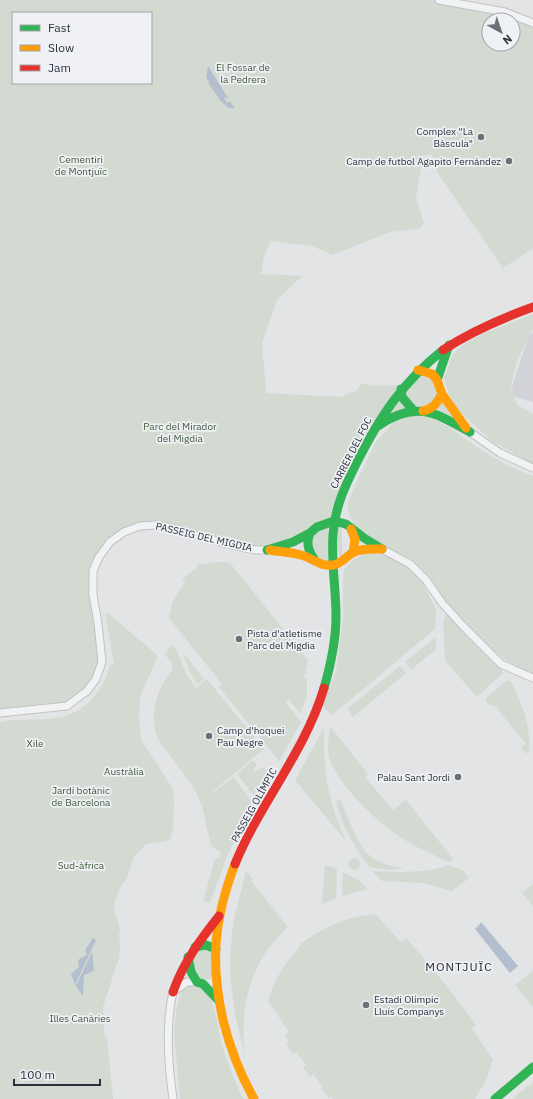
<svg xmlns="http://www.w3.org/2000/svg" width="533" height="1099" viewBox="0 0 533 1099" font-family="'IBM Plex Sans',sans-serif">
<rect width="100%" height="100%" fill="#e2e4e6"/>
<path fill="#d1d3d9" d="M533 333V402L513 396 512 387 529 334Z"/>
<path fill="#d2dad2" fill-rule="evenodd" d="M0 0H444L533 23V248L503 268 437 172 432 154 423 156 416 198 424 223 421 228 390 232 333 255 312 246 271 241 264 256 261 274 302 276 277 300 262 343 266 393 342 397 350 392H355L362 383 372 386 404 385 374 430 334 521 267 550 172 528 140 526 110 542 93 571 102 662 96 679 72 704 0 713ZM13 13H151V83H13ZM489 20H513V44H489Z
M533 314V329L517 361 511 386 517 405 533 414V464L492 441 457 409 449 395 444 378 453 354 464 344 482 334Z
M420 376C433 377 435 384 437 395L428 408 413 407 405 393Z
M400 398 407 409 386 417Z
M442 398 458 422 433 411Z
M413 414C443 418 457 434 481 450 497 460 515 470 533 476V674L506 660 481 641 448 607 428 575 410 558 388 549 355 527 351 519 348 508V503L353 490 375 443 393 423 402 418Z
M328 526V561L316 558 309 544 313 534Z
M338 526H342V557L340 558 338 549Z
M375 553 388 557 404 564 422 581 436 610 435 629 332 715 322 706 336 672 343 617V583L344 570 352 561 357 558 364 554Z
M217 562 230 563 308 660 304 678 307 679V697L300 713 289 700 285 703H286L301 722 279 761 219 687 222 684 169 618 173 601 185 582 182 579 197 568V565Z
M107 612 158 656 140 697 139 718 141 740 173 789 174 798 173 828 170 840 147 844 134 856 126 880 121 886 114 904 115 916H116L121 932H119L120 947 119 958 103 1007 104 1034 107 1039 113 1099H0V722C20 718 42 721 62 717 87 711 104 689 110 665L114 664 105 613Z
M448 615 475 644 501 668 503 673 477 697 447 663 445 658 443 622 445 616Z
M436 637V649L411 670 405 662Z
M173 645C179 652 180 660 184 668 187 676 191 681 196 688L207 679 264 749 212 792 213 793 233 777 254 804 228 854 210 903 203 901 215 859 219 858 221 852 211 846 202 806 194 788 158 739C151 725 154 704 160 689 163 682 169 675 173 668L171 661 164 654Z
M184 654 204 679 197 684 190 672 183 655Z
M400 666 406 673 353 717 347 709Z
M506 681H509L512 683C522 705 531 725 529 750L526 754 521 747 526 744 495 706 489 705 486 701V698Z
M330 726 368 774 365 777 393 810 406 800 453 859 449 862C432 854 415 847 400 837 377 822 336 783 329 757 327 747 329 736 330 726Z
M324 728C323 771 328 801 346 841L295 780Z
M253 760 257 765 253 769 255 772 263 767 268 772 272 768 275 770 257 800 237 774Z
M341 800C347 816 357 844 369 855 378 864 393 866 404 868L394 870 370 868C355 848 342 826 336 801Z
M348 864a6 6 0 1 1 12 0a6 6 0 1 1-12 0Z
M325 865 337 869 336 898 322 904Z
M448 865 463 870 469 878 452 891 422 883 382 881 372 871C397 872 426 874 448 865Z
M246 871 253 879 251 881 288 927C250 961 239 1007 245 1056L235 1014 230 975V957L233 923Z
M343 872 358 880 368 889 342 896Z
M533 884V906L522 893Z
M375 914 401 942 406 938C431 965 454 995 476 1025L472 1029 493 1060 486 1080 475 1099H333L331 1096 329 1098 321 1089 323 1087 313 1074 310 1077 303 1067 306 1065 296 1052 293 1054 286 1044 289 1042 285 1036 289 1032 268 1001C274 979 286 962 301 945L300 944C322 928 347 916 375 914Z
M201 948 212 949V978L205 980 200 979 193 967 194 953Z
M533 971V1007L515 985Z
M193 984C200 986 204 989 208 995 218 1011 218 1034 224 1052 229 1066 235 1080 240 1093L244 1099H180L174 1033 176 1012 180 994 185 987Z
M532 1082H533V1099H512L529 1085H532Z"/>
<path fill="#b3bece" d="M208 66 228 98 227 99 226 97 224 98 227 103 229 102V100L235 109 227 107 219 99V97L217 96 208 82 209 80 206 79Z
M481 922 518 966 510 973 475 929 480 924Z
M93 938 96 940 75 985 71 974 79 967 78 960 87 955 85 950Z
M92 952 94 971 84 975 83 994 82 995 76 986Z"/>
<g fill="none" stroke-linecap="round" stroke-linejoin="round">
<defs>
<path id="street" d="M439 0 505 12 533 23
M470 432 500 453 533 468
M382 549 410 564 426 580 442 603 463 626 501 664 533 678
M0 713 67 706 87 691 96 679 102 662 98 623 93 595V571L99 557 110 542 124 532 140 526 155 525 172 528 231 545 256 550H267
M173 1099C168 1064 165 1026 173 992L187 982H197"/>
</defs>
<use href="#street" stroke="#c0c2c4" stroke-width="9"/>
<use href="#street" stroke="#f1f2f3" stroke-width="7"/>
<path stroke="#30b455" stroke-width="9" d="M437 380 449 345
M401 389 402 397 413 410
M378 426C415 400 434 412 470 432
M310 533C306 543 308 550 314 559
M267 550 293 542 310 533 317 527 334 521 346 524 364 538 382 549
M324 688C331 664 336 641 336 616 336 589 331 561 333 534 335 507 345 486 357 462 381 415 402 383 443 350
M195 947 206 945 216 949
M188 957 191 972 197 982 203 984 219 1001
M495 1099 533 1067"/>
<path stroke="#ff9f0a" stroke-width="9" d="M418 370 432 374 437 380 442 394 466 428
M423 411C433 409 437 403 442 394
M351 529 355 539 353 553
M270 550C280 552 291 552 301 555 312 558 321 567 333 565 342 564 347 555 354 552 363 548 373 549 382 549
M235 864C214 919 210 962 223 1020 230 1048 240 1074 254 1099"/>
<path stroke="#e5322d" stroke-width="9" d="M443 350C472 331 500 319 533 307
M235 864C260 803 305 752 324 688
M173 992C183 963 200 940 219 916"/>
</g>
<g fill="#6b6f78" stroke="#f0f1f5" stroke-width="1.5">
<circle cx="481" cy="137" r="4"/>
<circle cx="509" cy="161" r="4"/>
<circle cx="239" cy="639" r="4"/>
<circle cx="209" cy="736" r="4"/>
<circle cx="458" cy="777" r="4"/>
<circle cx="366" cy="1005" r="4"/>
</g>
<g text-anchor="middle" dominant-baseline="central" stroke-width="3.5" stroke-linejoin="round" paint-order="stroke">
<g font-size="10" fill="#3c5839" stroke="#f0f1f5">
<text x="243" y="67">El Fossar de<tspan x="243" dy="12">la Pedrera</tspan></text>
<text x="81" y="159">Cementiri<tspan x="81" dy="12">de Montjuïc</tspan></text>
<text x="180" y="426">Parc del Mirador<tspan x="180" dy="12">del Migdia</tspan></text>
<text x="35" y="743">Xile</text>
<text x="124" y="771">Austràlia</text>
<text x="81" y="790">Jardí botànic<tspan x="81" dy="12">de Barcelona</tspan></text>
<text x="81" y="865">Sud-àfrica</text>
<text x="80" y="1018">Illes Canàries</text>
</g>
<g font-size="10" fill="#2b303d" stroke="#f0f1f5" text-anchor="end">
<text x="473" y="131">Complex "La<tspan x="473" dy="12">Bàscula"</tspan></text>
<text x="501" y="161">Camp de futbol Agapito Fernández</text>
<text x="247" y="633" text-anchor="start">Pista d'atletisme<tspan x="247" dy="12">Parc del Migdia</tspan></text>
<text x="217" y="730" text-anchor="start">Camp d'hoquei<tspan x="217" dy="12">Pau Negre</tspan></text>
<text x="450" y="777">Palau Sant Jordi</text>
<text x="374" y="999" text-anchor="start">Estadi Olímpic<tspan x="374" dy="12">Lluís Companys</tspan></text>
</g>
<g font-size="10" fill="#2b303d" stroke="#f0f1f5">
<text transform="translate(351 453) rotate(-63)">CARRER DEL FOC</text>
<text transform="translate(204 537) rotate(13)">PASSEIG DEL MIGDIA</text>
<text transform="translate(254 805) rotate(-61)">PASSEIG OLÍMPIC</text>
</g>
<g font-size="12" letter-spacing="1" fill="#1d212e" stroke="#f0f1f5">
<text x="459" y="966">MONTJUÏC</text>
</g>
</g>
<rect x="12" y="12" width="140" height="72" fill="#f0f1f5" stroke="#a1a4ab"/>
<rect x="20" y="25" width="20" height="6" fill="#30b455" stroke="#a1a4ab"/>
<text x="48" y="32" font-size="12" fill="#2b303d">Fast</text>
<rect x="20" y="45" width="20" height="6" fill="#ff9f0a" stroke="#a1a4ab"/>
<text x="48" y="52" font-size="12" fill="#2b303d">Slow</text>
<rect x="20" y="65" width="20" height="6" fill="#e5322d" stroke="#a1a4ab"/>
<text x="48" y="72" font-size="12" fill="#2b303d">Jam</text>
<g transform="translate(501 32) rotate(140)"><circle r="19" fill="#f0f1f5" stroke="#a1a4ab"/>
<path d="M0-3L7 15L0 10L-7 15Z" fill="#6b6f78"/>
<text y="-6" font-size="11" font-weight="bold" text-anchor="middle" fill="#2b303d">N</text>
</g>
<path d="M14 1079v6h86v-6" fill="none" stroke="#2b303d" stroke-width="2"/>
<text x="20" y="1079" font-size="12" fill="#2b303d" stroke="#f0f1f5" stroke-width="3" paint-order="stroke">100 m</text>
</svg>
